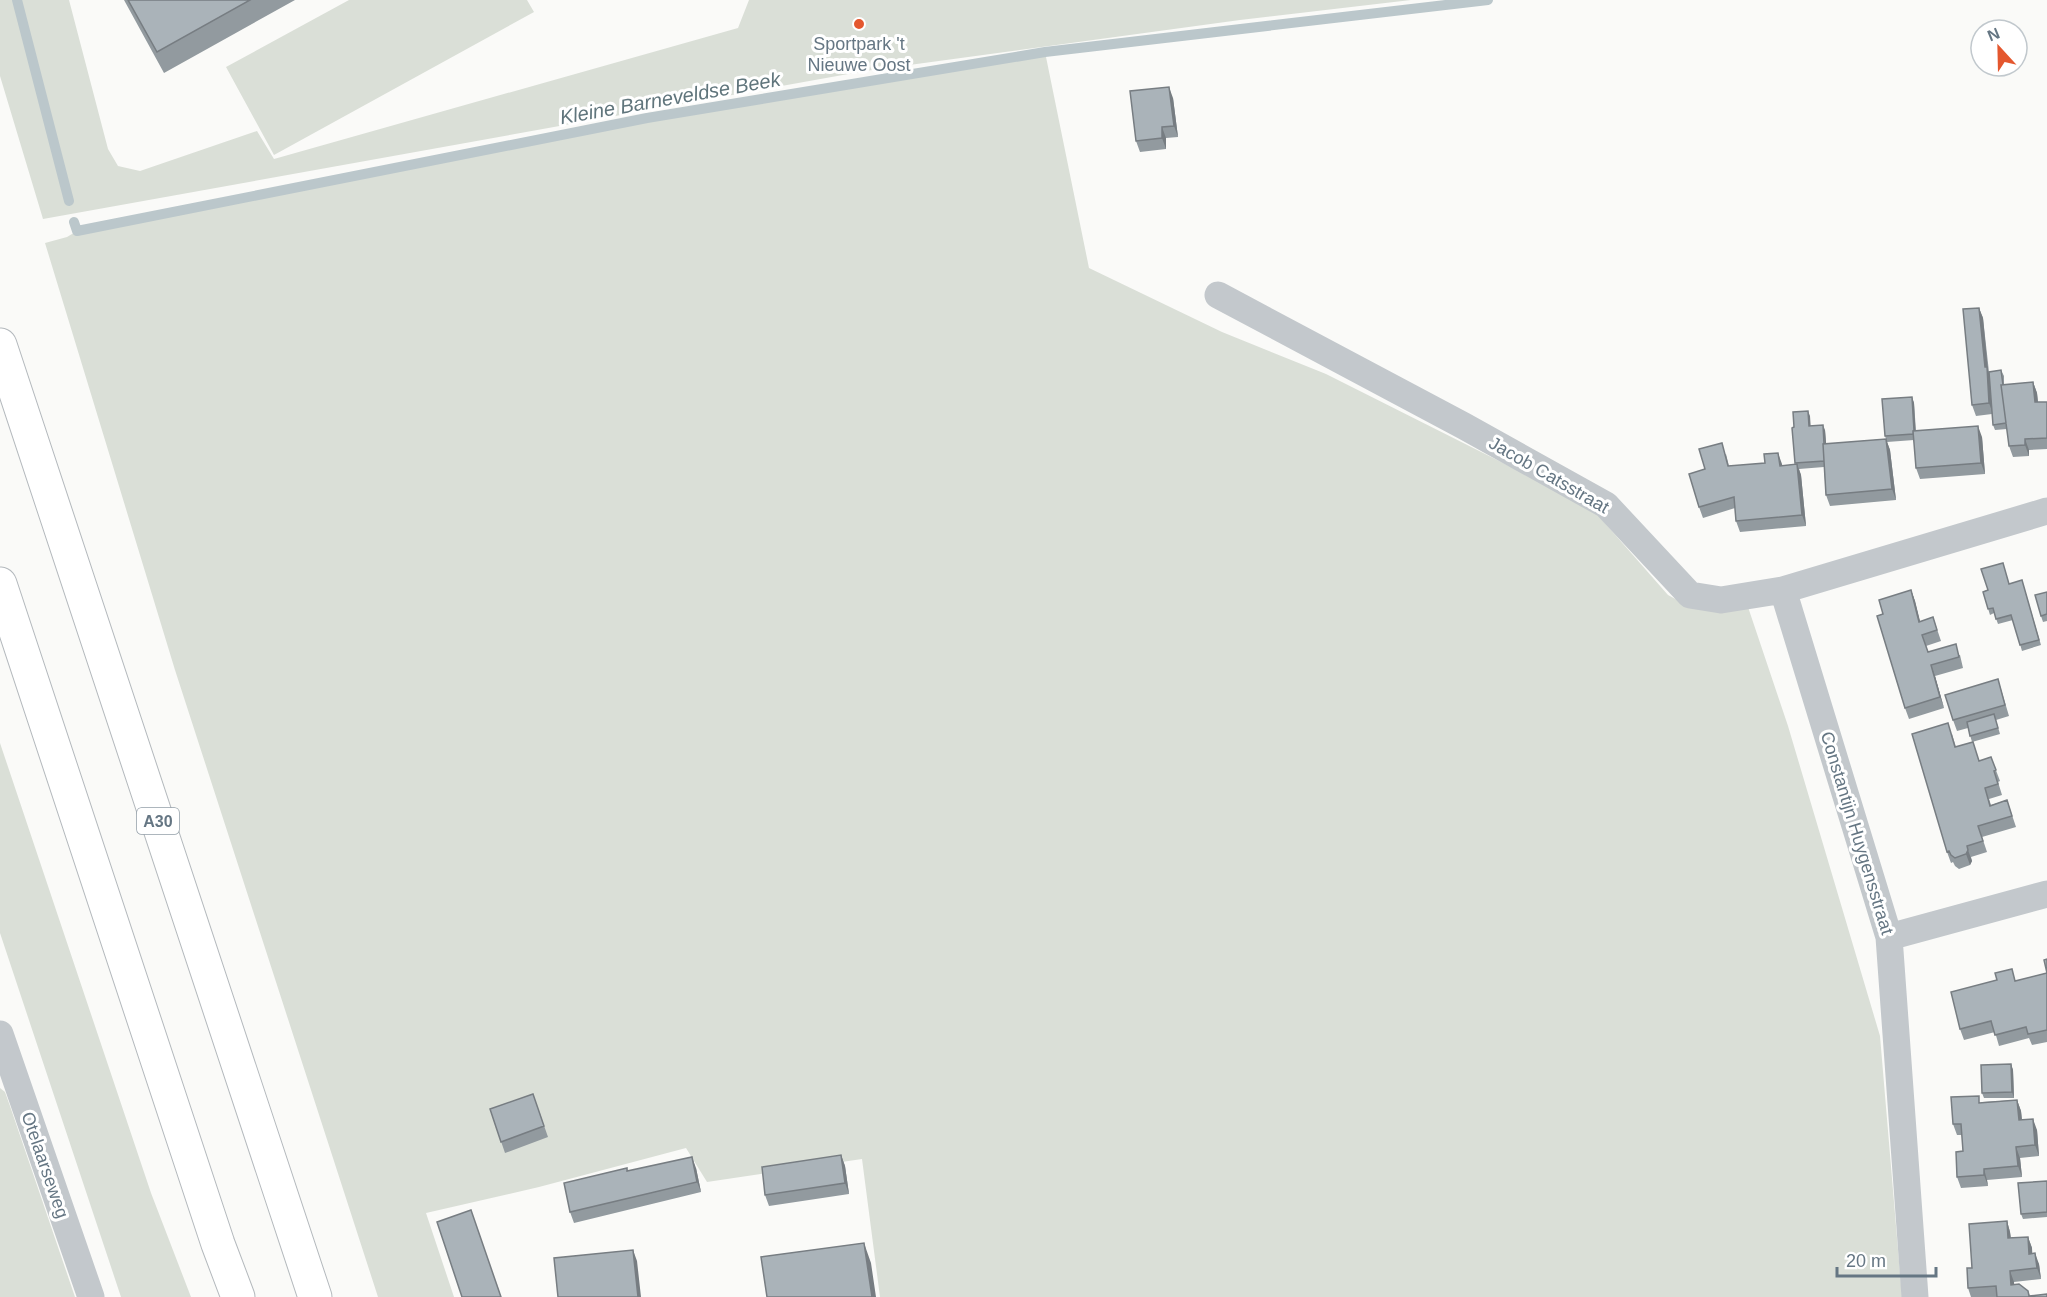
<svg xmlns="http://www.w3.org/2000/svg" width="2047" height="1297" viewBox="0 0 2047 1297" font-family="Arial,sans-serif">
<rect width="100%" height="100%" fill="#fafaf8"/>
<path fill="#dadfd7" d="M0 0H69L108 149 118 166 140 171 257 131 274 159 738 28 749 0H1411L1240 20 865 71 43 219 0 76Z
M349 0H527L534 12 274 155 226 67Z
M1045 52 1089 268 1222 332 1326 374 1543 483 1596 513 1668 595 1690 607H1748L1788 726 1880 1036 1902 1297H880L862 1159 707 1182 686 1148 539 1187 426 1213 454 1297H378L175 670 45 243 67 237 77 231 647 118 813 87Z
M0 743 151 1193 191 1297H121L0 933Z
M0 1088 5 1092 10 1106 75 1297H0Z"/>
<g fill="none" stroke-linecap="round" stroke-linejoin="round">
<path stroke="#bbc7cb" stroke-width="10" d="M17 0 69 201
M74 222 77 231 647 118 1045 52 1488 0"/>
<defs>
<path id="highway" d="M0 345 315 1297
M0 584 218 1244 238 1297"/>
</defs>
<use href="#highway" stroke="#b4b9bd" stroke-width="35"/>
<path stroke="#c3c8cc" stroke-width="27" d="M1218 295 1464 426 1606 505 1690 595 1721 600 1783 590 2047 511
M1783 590 1889 937 1915 1297
M1889 937 2047 894
M0 1034 91 1297"/>
<use href="#highway" stroke="#fff" stroke-width="33"/>
</g>
<path fill="#929a9f" d="M124 0H295L164 73Z
M1173 98 1178 137 1166 138V149L1140 152 1136 141Z
M1979 308 1983 318 1989 372 2001 370 2004 376V385L2033 382 2037 393 2038 402H2047V449L2029 450V456L2013 457 2009 446 2007 429 1995 430 1993 425 1992 414 1976 416 1972 405Z
M1912 397 1914 403 1916 431 1982 437 1985 474 1920 479 1916 468 1914 440 1887 442 1890 450 1896 500 1830 506 1826 495 1824 467 1799 469 1801 475 1806 526 1740 532 1736 521 1735 508 1703 518 1699 507 1705 469 1726 454 1729 466H1782L1796 464 1792 428 1810 416V426L1825 430 1826 444 1886 439 1885 436Z
M2022 580 2041 645 2022 651 2013 620 1998 624 1994 613 1990 615 1983 592Z
M1911 590 1915 601 1920 622 1933 617 1941 641 1926 646 1928 652 1960 655 1963 668 1935 676 1944 708 1909 719 1905 708 1883 614Z
M2047 592V621L2043 622 2041 616Z
M1998 679 2009 716 1996 720 2000 734 1972 742 1968 728 1957 731 1953 720Z
M1952 734 1956 747 1980 761 1991 757 2000 781 1998 782 2002 795 1989 799 1991 805 2007 800 2016 827 1982 837 1987 852 1971 857 1972 861 1970 865 1959 869 1955 866 1953 862 1951 863 1947 852Z
M2047 959V1042L2032 1045 2029 1038 1999 1046 1995 1032 1964 1040 1960 1029 2016 981 2047 973Z
M2011 1064 2013 1070 2014 1098H1984L1982 1093Z
M533 1094 548 1137 505 1153 490 1109Z
M2017 1100 2021 1111 2022 1120 2037 1130 2039 1156 2020 1158 2022 1177 1987 1180 1988 1186 1961 1188 1957 1177 1963 1151 1962 1135H1957L1953 1124 1982 1102Z
M841 1155 845 1166 849 1194 769 1206 765 1195Z
M627 1168 628 1171 696 1168 701 1192 574 1223 570 1212Z
M2047 1181V1217L2023 1219 2021 1214Z
M2007 1221 2010 1232 2011 1238 2028 1237 2032 1248V1254L2039 1264 2041 1279 2014 1282V1284L2028 1291 2030 1296 2047 1297H1971L1968 1288 1972 1268Z"/>
<path fill="#777d82" d="M1169 87 1173 98 1178 137 1174 126Z
M1162 127 1166 138V149L1162 138Z
M1979 308 1983 318 1988 371 1991 378 1993 414 1989 403Z
M2033 382 2037 393 2039 413 2035 402Z
M1912 397 1914 403 1916 440 1914 434Z
M1808 411 1810 416 1811 431 1809 426Z
M1823 425 1825 430 1828 466 1826 461Z
M1978 426 1982 437 1985 474 1981 463Z
M1886 439 1890 450 1896 500 1892 489Z
M2025 439 2029 450V456L2025 445Z
M1778 453 1782 464 1784 477 1780 466Z
M1797 464 1801 475 1806 526 1802 515Z
M1911 590 1915 601 1923 633 1919 622Z
M1931 665 1935 676 1944 708 1940 697Z
M1968 850 1972 861 1970 865 1966 854Z
M2011 1064 2013 1070 2014 1098 2012 1092Z
M2017 1100 2021 1111 2023 1131 2019 1120Z
M2033 1119 2037 1130 2039 1156 2035 1145Z
M2016 1147 2020 1158 2022 1177 2018 1166Z
M841 1155 845 1166 849 1194 845 1183Z
M692 1157 696 1168 701 1192 697 1182Z
M1984 1169 1987 1180 1988 1186 1984 1175Z
M2007 1221 2010 1232 2012 1249 2008 1238Z
M2028 1237 2032 1248 2033 1265 2029 1254Z
M864 1243 871 1263 876 1297H872Z
M633 1250 637 1261 641 1297H638Z
M2035 1253 2039 1264 2041 1279 2037 1268Z
M2010 1271 2014 1282 2015 1295 2011 1285Z"/>
<path fill="#aab3b9" stroke="#777d82" stroke-width="1.5" d="M128 0H250L157 52Z
M1169 87 1174 126 1162 127V138L1136 141 1130 91Z
M1979 308 1985 367H1987L1989 403 1972 405 1963 309Z
M2001 370 2003 385H2001L2006 423 1993 425 1989 372Z
M2033 382 2035 402H2047V438L2025 439V445L2009 446 2001 385Z
M1912 397 1914 431H1913V434L1885 436 1882 399Z
M1808 411 1809 426 1823 425 1824 444H1823L1824 461 1795 463 1792 428 1794 427 1793 412Z
M1978 426 1981 463 1916 468 1913 431Z
M1886 439 1892 489 1826 495 1823 444Z
M1722 443 1728 466 1765 463 1764 454 1778 453 1780 466 1797 464 1802 515 1736 521 1734 497 1699 507 1689 474 1705 469 1699 449Z
M2003 563 2009 584 2022 580 2039 640 2020 645 2011 615 1996 619 1993 608 1988 609 1983 592 1988 590 1981 569Z
M1911 590 1919 622 1933 617 1937 630 1922 635 1928 652 1956 644 1959 657 1931 665 1940 697 1905 708 1877 616 1883 614 1879 600Z
M2047 592V614L2041 616 2035 595Z
M1998 679 2005 705 1953 720 1945 695Z
M1994 714 1998 728 1970 736 1967 722Z
M1948 723 1955 747 1973 742 1979 761 1991 757 1996 770 1994 771 1998 784 1985 788 1990 806 2007 800 2012 816 1978 826 1983 841 1967 846 1968 850 1966 854 1955 858 1951 855 1949 851 1947 852 1912 734Z
M2047 959V1030L2028 1034 2026 1027 1995 1035 1991 1021 1960 1029 1951 992 1997 980 1995 973 2012 969 2015 981 2047 973 2044 960Z
M2011 1064 2012 1092 1982 1093 1981 1065Z
M533 1094 544 1126 501 1142 490 1109Z
M1979 1096V1103L2017 1100 2019 1120 2033 1119 2035 1145 2016 1147 2018 1166 1984 1169V1175L1957 1177 1956 1152 1963 1151 1961 1124H1953L1951 1097Z
M841 1155 845 1183 765 1195 762 1167Z
M692 1157 697 1182 570 1212 564 1183 627 1168V1171Z
M2047 1181V1212L2021 1214 2018 1183Z
M471 1210 501 1297H462L437 1222Z
M2007 1221 2008 1238 2028 1237 2029 1254 2035 1253 2037 1268 2010 1271 2011 1285 2019 1284 2028 1291 2029 1296 2047 1294V1297H1997L1996 1286 1968 1288 1967 1268H1972L1969 1224Z
M864 1243 872 1297H767L761 1257Z
M633 1250 638 1297H558L554 1258Z"/>
<circle fill="#e4572e" stroke="#fff" stroke-width="2" cx="859" cy="24" r="6"/>
<g text-anchor="middle" dominant-baseline="central" stroke-width="6" stroke-linejoin="round" paint-order="stroke">
<rect fill="#fff" stroke="#939fa8" stroke-width="1.5" x="137" y="808" width="42" height="26" rx="4.5"/>
<g font-size="16" font-weight="bold" fill="#657683">
<text x="158" y="821">A30</text>
</g>
<g font-size="18" fill="#657683" stroke="#fff">
<text x="859" y="44">Sportpark 't<tspan x="859" dy="21">Nieuwe Oost</tspan></text>
</g>
<g font-size="18" fill="#657683" stroke="#fff">
<text transform="translate(1549 475) rotate(30)">Jacob Catsstraat</text>
<text transform="translate(1857 833) rotate(73)">Constantijn Huygensstraat</text>
<text transform="translate(45 1165) rotate(71)">Otelaarseweg</text>
</g>
<g font-size="20" font-style="italic" fill="#60757c" stroke="#fff">
<text transform="translate(670 98) rotate(-10)">Kleine Barneveldse Beek</text>
</g>
</g>
<g transform="translate(1999 48) rotate(338)"><circle r="28" fill="#ffffff" stroke="#c1c8cd" stroke-width="1.5"/>
<path d="M0-4.5L10 22L0 15L-10 22Z" fill="#e4572e"/>
<text y="-9" font-size="16" font-weight="bold" text-anchor="middle" fill="#657683">N</text>
</g>
<path d="M1837 1267v9h99v-9" fill="none" stroke="#657683" stroke-width="3"/>
<text x="1846" y="1267" font-size="18" fill="#657683" stroke="#ffffff" stroke-width="4.5" paint-order="stroke">20 m</text>
</svg>
